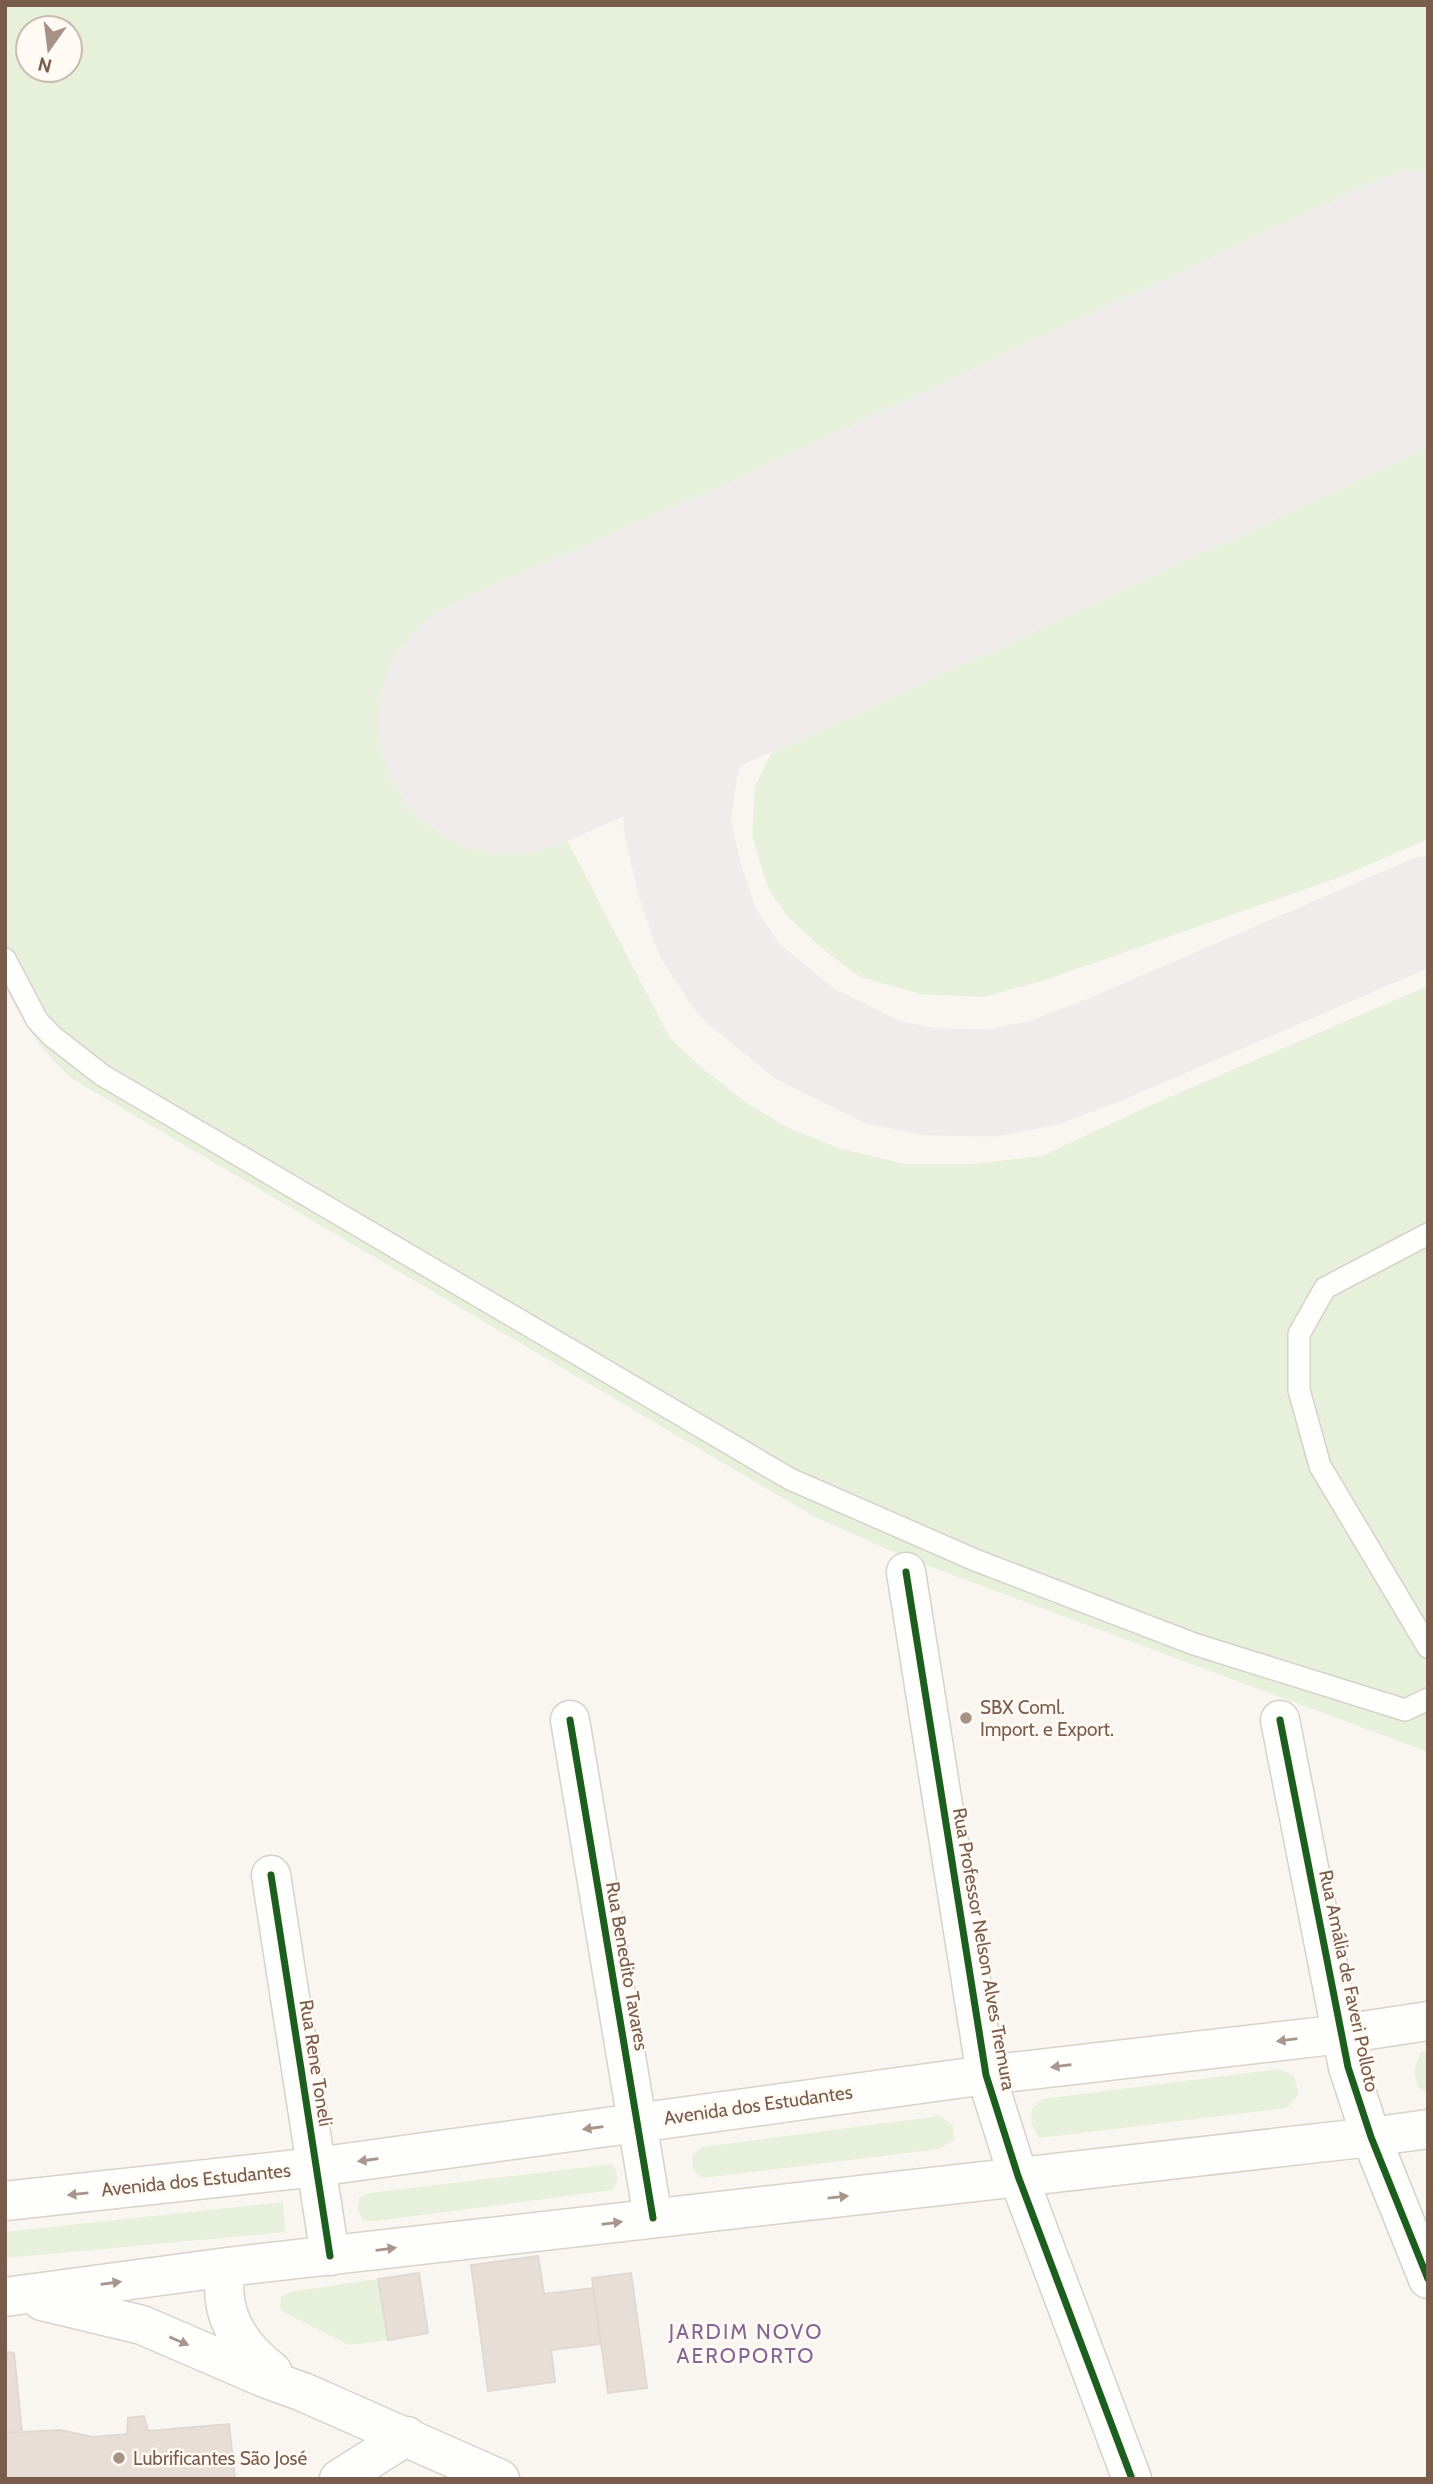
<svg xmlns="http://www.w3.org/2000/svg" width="1433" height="2484" viewBox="0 0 1433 2484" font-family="Cabin,sans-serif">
<rect width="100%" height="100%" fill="#f9f5f0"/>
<path fill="#e7f0db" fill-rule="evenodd" d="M5 5H1428V187L473 629 464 657 519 774 535 779 670 1038 703 1069 751 1106 787 1127 838 1148 904 1164H973L1042 1156 1158 1102 1428 986V1752L907 1558 815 1517 71 1078C38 1046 26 1028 5 986ZM28 28H70V70H28Z
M1428 417V839L1340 877 1045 980 984 997 921 994 860 977 824 950 788 917 768 888 752 835 755 787 780 735 839 686 1325 467Z
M1428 2050V2093L1418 2087 1414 2070 1421 2052Z
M1280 2069 1294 2076 1299 2094 1287 2108 1039 2138 1031 2123 1032 2109 1042 2099Z
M940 2116 953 2125 954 2140 939 2149 703 2178 693 2170 692 2156 702 2147Z
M613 2164 618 2178 613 2190 376 2221H363L358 2210 359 2198 370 2193Z
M283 2202 285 2232 5 2258V2232Z
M378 2279 388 2340 349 2345 285 2313 280 2307 281 2297 289 2292Z"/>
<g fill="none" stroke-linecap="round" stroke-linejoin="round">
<path stroke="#f0ecec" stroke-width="107" d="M783 603 748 642 698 724 684 768 677 825 690 881 708 933 739 980 805 1034 882 1072 932 1082 991 1083 1043 1073 1104 1050 1428 910"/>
<path stroke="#f0ecec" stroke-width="264" d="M510 722 783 603 1428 302"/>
</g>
<path fill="#e6ded7" stroke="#e2d8d2" stroke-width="2" d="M538 2256 544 2294 593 2288 601 2344 551 2350 555 2382 488 2391 471 2265Z
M419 2273 428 2333 388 2340 378 2279Z
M631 2273 647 2388 608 2393 592 2278Z
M5 2352 14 2353 22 2432 5 2433Z
M144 2416 148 2431 229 2424 235 2479H5V2433L60 2430 93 2437 127 2434 128 2418Z"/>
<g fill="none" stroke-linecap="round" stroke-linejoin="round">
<defs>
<path id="lane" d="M5 959 37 1020 52 1036 102 1075 790 1479 975 1560 1194 1644 1405 1710 1428 1699
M1428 1234 1325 1288 1299 1334V1390L1320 1466 1428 1647"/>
<path id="street" d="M906 1572 986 2075 1018 2176 1132 2479
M570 1720 653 2218
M1280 1720 1348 2067 1371 2137 1428 2279
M271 1875 330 2256
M339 2479 407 2436"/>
<path id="secondary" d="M5 2201 316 2167 986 2075 1342 2034 1428 2021
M227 2267C216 2311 238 2345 272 2371
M5 2297 227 2267 1371 2137 1428 2129
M42 2301 142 2325 267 2379 303 2392 500 2479"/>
</defs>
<use href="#lane" stroke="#d7d1cb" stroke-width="24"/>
<use href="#street" stroke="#d7d1cb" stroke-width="41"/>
<use href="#secondary" stroke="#d9d2cb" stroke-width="41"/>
<use href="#lane" stroke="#fefefd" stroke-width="21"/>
<use href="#street" stroke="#fefefd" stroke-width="38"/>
<use href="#secondary" stroke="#fefefd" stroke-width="38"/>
<defs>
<path id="cycleway" d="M906 1572 986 2075 1018 2176 1132 2479
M570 1720 653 2218
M1280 1720 1348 2067 1371 2137 1428 2279
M271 1875 330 2256"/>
</defs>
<use href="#cycleway" stroke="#fffaf3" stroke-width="11"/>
<use href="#cycleway" stroke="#1b5e20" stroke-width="7"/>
</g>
<defs><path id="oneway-solid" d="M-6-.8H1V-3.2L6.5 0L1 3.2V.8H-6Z" transform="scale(1.75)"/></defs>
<g fill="#a8958b">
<use href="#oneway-solid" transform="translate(1287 2040) rotate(173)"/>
<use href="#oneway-solid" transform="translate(1061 2066) rotate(173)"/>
<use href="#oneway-solid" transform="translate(593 2128) rotate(172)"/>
<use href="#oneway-solid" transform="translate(368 2160) rotate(172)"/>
<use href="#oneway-solid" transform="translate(78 2194) rotate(174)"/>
<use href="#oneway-solid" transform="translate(838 2197) rotate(-6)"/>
<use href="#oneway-solid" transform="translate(612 2223) rotate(-7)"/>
<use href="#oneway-solid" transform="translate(386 2249) rotate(-7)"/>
<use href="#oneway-solid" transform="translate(111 2283) rotate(-8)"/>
<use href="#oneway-solid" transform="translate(179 2341) rotate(23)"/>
</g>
<g fill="#a69286" stroke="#fffaf3" stroke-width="2.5">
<circle cx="966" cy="1718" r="7"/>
<circle cx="119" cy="2458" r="7"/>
</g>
<g text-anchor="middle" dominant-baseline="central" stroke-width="5" stroke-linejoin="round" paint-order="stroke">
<g font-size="19" fill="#7a5c4d" stroke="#fffaf3" text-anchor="start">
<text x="980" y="1707">SBX Coml.<tspan x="980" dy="22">Import. e Export.</tspan></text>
<text x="133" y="2458">Lubrificantes São José</text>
</g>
<g font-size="19" fill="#7a5c4d" stroke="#fffaf3">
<text transform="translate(984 1949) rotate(80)">Rua Professor Nelson Alves Tremura</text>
<text transform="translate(627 1966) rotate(80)">Rua Benedito Tavares</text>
<text transform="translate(1349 1981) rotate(78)">Rua Amália de Faveri Polloto</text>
<text transform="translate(316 2063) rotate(81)">Rua Rene Toneli</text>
<text transform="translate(758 2105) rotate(-8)">Avenida dos Estudantes</text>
<text transform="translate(196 2180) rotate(-6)">Avenida dos Estudantes</text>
</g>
<g font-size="21" letter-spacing="2" fill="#846695" stroke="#fffaf3">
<text x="746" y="2331">JARDIM NOVO<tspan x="746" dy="24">AEROPORTO</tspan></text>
</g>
</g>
<rect width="1433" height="2484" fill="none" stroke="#7a5c4d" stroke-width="14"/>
<g transform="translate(49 49) rotate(194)"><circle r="33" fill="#fffaf3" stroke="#cabbb1" stroke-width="2"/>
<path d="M0-5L12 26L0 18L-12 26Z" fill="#a69286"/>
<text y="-10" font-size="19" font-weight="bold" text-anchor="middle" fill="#7a5c4d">N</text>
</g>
</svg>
